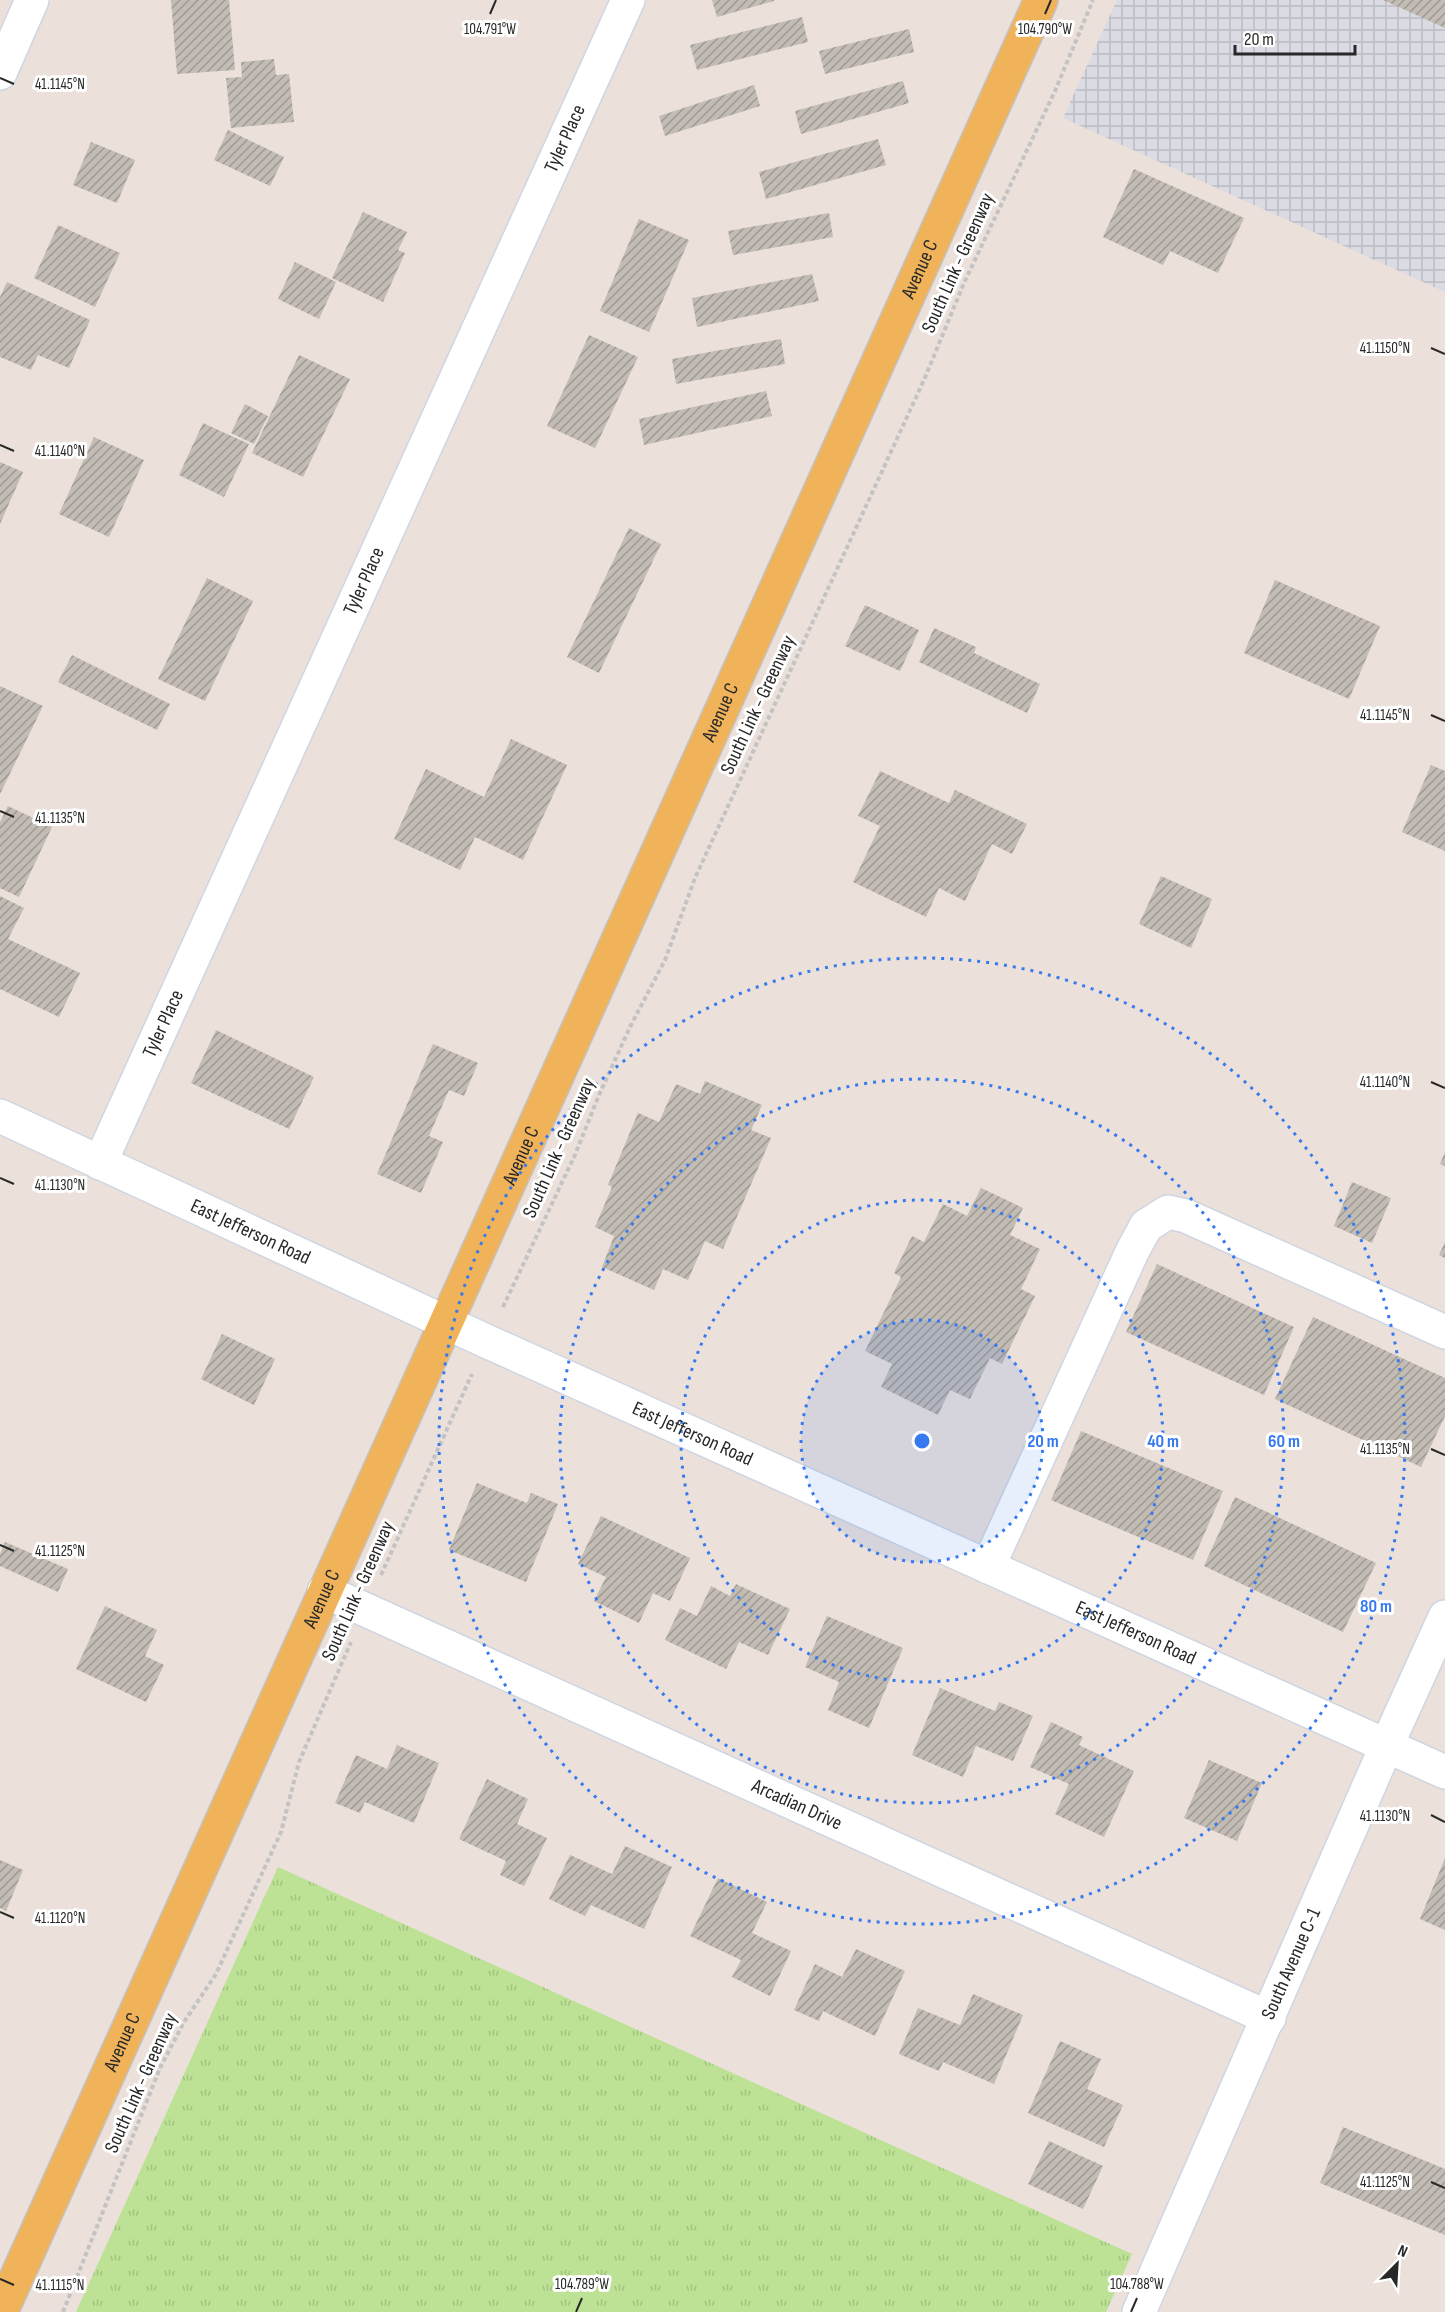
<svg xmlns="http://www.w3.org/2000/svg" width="1445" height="2312" viewBox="0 0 1445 2312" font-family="'Sofia Sans Condensed',sans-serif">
<defs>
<pattern id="industrial-grid" width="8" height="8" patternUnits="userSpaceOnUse" patternTransform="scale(1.5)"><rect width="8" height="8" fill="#dbdbe3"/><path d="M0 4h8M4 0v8" fill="none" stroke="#bcbcc3"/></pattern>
<pattern id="grass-tufts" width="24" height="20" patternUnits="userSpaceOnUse" patternTransform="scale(1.5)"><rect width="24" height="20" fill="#bde295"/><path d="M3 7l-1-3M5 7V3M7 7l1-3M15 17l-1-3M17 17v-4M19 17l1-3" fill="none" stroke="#a2c280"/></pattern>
<pattern id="building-hatch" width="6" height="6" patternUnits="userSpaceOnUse" patternTransform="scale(1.5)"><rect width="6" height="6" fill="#c2bcb5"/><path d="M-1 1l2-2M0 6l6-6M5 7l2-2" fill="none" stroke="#9e9993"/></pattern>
</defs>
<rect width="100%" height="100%" fill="#ebe0da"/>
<path fill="url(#industrial-grid)" d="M1117 0H1445V292L1063 118Z"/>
<path fill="url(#grass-tufts)" d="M278 1867 1132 2254 1106 2312H76Z"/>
<path fill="url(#building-hatch)" d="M171 0H229L235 70 177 74Z
M712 0H774V1L717 17Z
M1383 0H1445V28Z
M802 17 808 42 697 70 690 45Z
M909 29 914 52 825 74 819 51Z
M274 59 276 75 289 74 294 122 231 128 226 78 242 77 241 62Z
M903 81 909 103 801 134 795 111Z
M754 85 760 106 665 136 659 116Z
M228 130 284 157 270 186 214 160Z
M878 139 886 165 766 199 759 172Z
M91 142 135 160 117 203 73 185Z
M1134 169 1244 218 1218 273 1170 251 1163 265 1103 237Z
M363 212 407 232 398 250 405 253 383 302 332 278Z
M829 213 833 237 733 255 728 231Z
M639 219 689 240 649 332 600 311Z
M58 225 120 253 95 307 34 278Z
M295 262 336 282 319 319 278 299Z
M812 274 819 301 697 327 692 298Z
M7 282 90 320 69 368 38 355 31 370 0 357V297Z
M589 335 638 357 595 448 547 426Z
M781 339 785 364 676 384 672 359Z
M299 355 350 379 303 477 252 453Z
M766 391 772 416 644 445 639 419Z
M245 404 268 416 254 444 231 433Z
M203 423 249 444 224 497 179 475Z
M94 437 144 460 109 537 59 514Z
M0 462 23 472 0 524Z
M629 528 661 544 599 673 567 657Z
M207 578 253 601 205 701 158 679Z
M1275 580 1380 626 1349 699 1244 653Z
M865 605 919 630 900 671 845 646Z
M934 628 976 647 974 653 1040 684 1027 713 919 662Z
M72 655 170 704 157 730 58 682Z
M0 686 43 706 0 794Z
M511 739 567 765 523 860 475 837 460 870 394 839 426 769 484 797Z
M1431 765 1445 771V851L1402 832Z
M880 771 949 803 955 790 1027 824 1012 854 992 844 965 901 939 888 926 917 853 882 880 826 858 816Z
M8 806 52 827 19 897 0 888V822Z
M1161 876 1212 899 1191 948 1139 924Z
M0 896 24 908 8 939 80 973 59 1017 0 989Z
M216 1030 314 1077 289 1129 191 1083Z
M433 1044 478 1063 464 1096 449 1090 429 1136 443 1142 421 1193 377 1174Z
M705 1081 762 1105 751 1130 771 1138 723 1249 705 1241 688 1280 663 1269 654 1290 602 1267 614 1236 595 1227 612 1187 608 1185 638 1113 659 1122 676 1084 700 1094Z
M1445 1152V1166L1440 1164Z
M1352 1182 1391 1198 1372 1243 1334 1226Z
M981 1188 1023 1208 1010 1235 1040 1249 1021 1289 1035 1296 1002 1364 990 1358 970 1399 950 1390 938 1415 881 1387 892 1364 865 1351 901 1277 894 1273 912 1236 924 1242 943 1204 967 1216Z
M1445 1242V1258L1439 1255Z
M1157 1264 1294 1327 1264 1395 1126 1332Z
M1313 1317 1445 1378V1416L1421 1467 1275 1399Z
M222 1334 275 1359 254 1405 201 1379Z
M1081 1431 1223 1491 1193 1560 1051 1500Z
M477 1483 527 1503 531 1493 558 1504 526 1582 449 1550Z
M1235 1497 1376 1563 1343 1632 1204 1566Z
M601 1516 690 1558 670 1601 653 1593 639 1623 594 1601 606 1577 578 1564Z
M5 1542 68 1569 58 1592 0 1566V1554Z
M736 1584 790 1609 768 1655 739 1642 726 1669 665 1640 680 1608 697 1616 711 1586 730 1596Z
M105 1606 157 1630 145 1656 164 1665 146 1702 76 1669Z
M827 1616 903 1648 869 1728 828 1710 839 1682 805 1667Z
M940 1688 995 1711 999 1702 1033 1716 1013 1761 976 1746 963 1777 912 1755Z
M1051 1722 1083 1737 1079 1745 1134 1771 1104 1837 1055 1814 1069 1784 1030 1767Z
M397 1745 439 1763 414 1823 365 1802 360 1813 335 1803 356 1755 387 1769Z
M1209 1760 1262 1783 1237 1841 1184 1818Z
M487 1779 528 1799 517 1824 547 1838 524 1886 500 1875 506 1861 459 1839Z
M625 1846 672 1867 644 1929 591 1905 585 1916 549 1899 570 1855 612 1874Z
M1445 1858V1930L1420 1919Z
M0 1860 23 1870 6 1911 0 1908Z
M718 1878 767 1902 752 1933 791 1951 770 1996 732 1977 741 1960 690 1936Z
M856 1949 905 1971 875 2036 823 2011 819 2021 794 2010 815 1964 842 1977Z
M973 1994 1023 2015 994 2084 943 2062 939 2071 899 2054 918 2008 960 2025Z
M1060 2041 1101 2059 1087 2089 1123 2105 1104 2147 1028 2113Z
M1343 2127 1445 2169V2235L1320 2183Z
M1049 2141 1103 2166 1083 2209 1028 2184Z"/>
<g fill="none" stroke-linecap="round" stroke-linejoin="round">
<defs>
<g id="minor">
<path d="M0 73 32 0"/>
<path id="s1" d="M0 1116 486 1341 1445 1772"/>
<path id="s2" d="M100 1163 628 0"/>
<path d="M988 1567 1132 1252 1146 1226 1168 1212 1186 1216 1445 1332"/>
<path id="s3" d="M324 1591 1269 2018"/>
<path id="s4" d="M1139 2312 1386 1747 1445 1617"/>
</g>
<g id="major">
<path id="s5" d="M1 2312 1041 0"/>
</g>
</defs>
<use href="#minor" stroke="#cfd6e2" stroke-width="36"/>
<use href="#major" stroke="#c3c3c3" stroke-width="36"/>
<path stroke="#c3c3c3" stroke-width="4" stroke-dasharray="4.5 3" stroke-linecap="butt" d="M503 1307 575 1155 599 1095 630 1027 665 960 695 878 924 380 964 283 1055 91 1093 0
M381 1575 472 1374
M63 2312 160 2068 184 2022 216 1974 281 1832 299 1762 351 1642"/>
<use href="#minor" stroke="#fff" stroke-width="33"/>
<use href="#major" stroke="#f0b359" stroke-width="33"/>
</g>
<path fill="none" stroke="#282828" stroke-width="2" d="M490 14 496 0M1045 14 1051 0M0 78 14 84M1431 348 1445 354M0 445 14 451M1431 715 1445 721M0 811 14 817M1431 1082 1445 1088M0 1178 14 1184M1431 1449 1445 1455M0 1545 14 1551M1431 1815 1445 1822M0 1912 14 1918M1431 2182 1445 2188M0 2279 14 2285M576 2312 582 2298M1131 2312 1137 2298"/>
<circle cx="922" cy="1441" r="121" fill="#3779ef" fill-opacity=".12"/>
<g fill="none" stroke="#3779ef" stroke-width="3" stroke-dasharray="3 6">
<circle cx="922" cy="1441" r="121"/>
<circle cx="922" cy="1441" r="241"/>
<circle cx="922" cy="1441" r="362"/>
<circle cx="922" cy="1441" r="483"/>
</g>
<g text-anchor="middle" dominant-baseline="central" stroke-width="6" stroke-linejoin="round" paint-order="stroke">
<g font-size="20" fill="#282828" stroke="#fff">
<text stroke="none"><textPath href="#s2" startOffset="1125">Tyler Place</textPath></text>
<text transform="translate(958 263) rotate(-66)">South Link - Greenway</text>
<text stroke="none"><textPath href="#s5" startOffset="2240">Avenue C</textPath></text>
<text stroke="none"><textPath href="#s2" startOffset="639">Tyler Place</textPath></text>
<text transform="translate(758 705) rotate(-65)">South Link - Greenway</text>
<text stroke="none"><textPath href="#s5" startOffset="1754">Avenue C</textPath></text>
<text stroke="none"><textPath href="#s2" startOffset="153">Tyler Place</textPath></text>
<text transform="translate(559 1148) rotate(-66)">South Link - Greenway</text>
<text stroke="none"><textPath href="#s5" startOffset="1268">Avenue C</textPath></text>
<text stroke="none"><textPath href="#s1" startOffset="276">East Jefferson Road</textPath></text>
<text stroke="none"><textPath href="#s1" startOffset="762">East Jefferson Road</textPath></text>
<text transform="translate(358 1591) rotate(-66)">South Link - Greenway</text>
<text stroke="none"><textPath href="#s5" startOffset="782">Avenue C</textPath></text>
<text stroke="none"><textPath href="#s1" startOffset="1248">East Jefferson Road</textPath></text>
<text stroke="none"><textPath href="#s3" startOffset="519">Arcadian Drive</textPath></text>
<text stroke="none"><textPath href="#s4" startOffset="380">South Avenue C-1</textPath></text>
<text stroke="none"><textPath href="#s5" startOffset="296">Avenue C</textPath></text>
<text transform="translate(141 2083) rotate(-66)">South Link - Greenway</text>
</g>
</g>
<g font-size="15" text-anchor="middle" fill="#282828" stroke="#fff" stroke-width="6" stroke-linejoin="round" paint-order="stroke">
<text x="490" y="34">104.791°W</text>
<text x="1045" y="34">104.790°W</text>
<text x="60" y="89">41.1145°N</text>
<text x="1385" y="353">41.1150°N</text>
<text x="60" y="456">41.1140°N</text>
<text x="1385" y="720">41.1145°N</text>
<text x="60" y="823">41.1135°N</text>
<text x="1385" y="1087">41.1140°N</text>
<text x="60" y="1190">41.1130°N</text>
<text x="1385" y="1454">41.1135°N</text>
<text x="60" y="1556">41.1125°N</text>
<text x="1385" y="1821">41.1130°N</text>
<text x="60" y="1923">41.1120°N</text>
<text x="1385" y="2187">41.1125°N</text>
<text x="582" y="2289">104.789°W</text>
<text x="1137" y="2289">104.788°W</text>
<text x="60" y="2290">41.1115°N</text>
</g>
<circle cx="922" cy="1441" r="9" fill="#3779ef" stroke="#fff" stroke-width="3"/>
<g font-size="18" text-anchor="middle" font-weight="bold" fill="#3779ef" stroke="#fff" stroke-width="6" stroke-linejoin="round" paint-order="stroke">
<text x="1043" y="1447">20 m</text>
<text x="1163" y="1447">40 m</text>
<text x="1284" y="1447">60 m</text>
<text x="1376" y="1612">80 m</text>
</g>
<g transform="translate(1397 2264) rotate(24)" stroke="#ffffff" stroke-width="4.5" paint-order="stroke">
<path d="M0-4.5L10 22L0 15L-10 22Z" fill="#282828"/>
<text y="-9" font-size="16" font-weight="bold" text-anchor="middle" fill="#282828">N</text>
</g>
<path d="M1235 45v9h120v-9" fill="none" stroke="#282828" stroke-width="3"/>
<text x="1244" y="45" font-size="18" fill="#282828" stroke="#ffffff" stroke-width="4.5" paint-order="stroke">20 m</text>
</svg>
